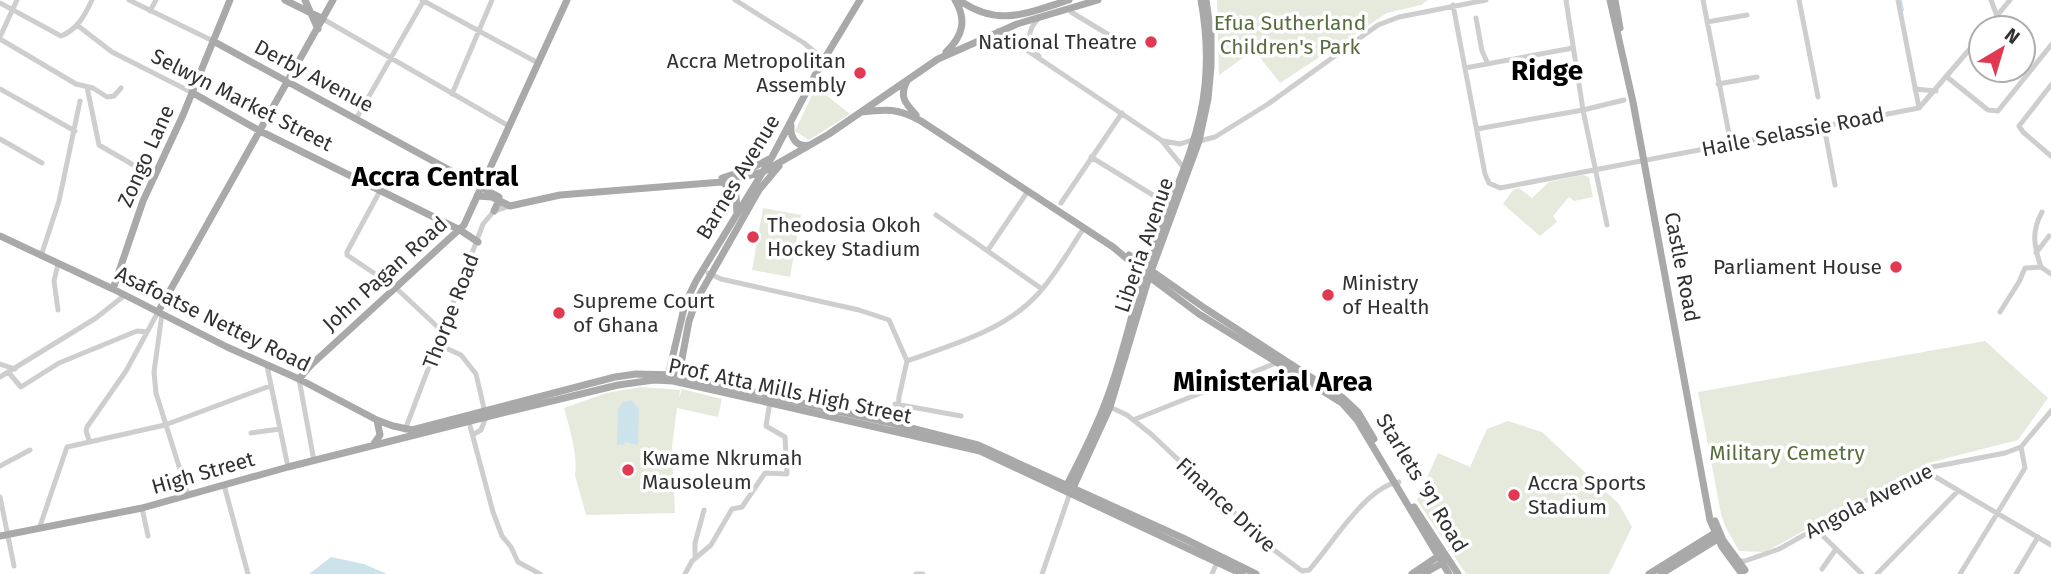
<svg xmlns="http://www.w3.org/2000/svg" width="2051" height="574" viewBox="0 0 2051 574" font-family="'Fira Sans',sans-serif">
<rect width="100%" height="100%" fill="#fff"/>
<path fill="#e5eadd" d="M1217 0H1428L1421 5 1387 13 1280 83 1254 50 1219 75Z
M816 87 850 114 809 140 795 131Z
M1583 175 1589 177 1593 197 1574 201 1569 197 1553 216 1557 222 1540 236 1503 204 1513 190 1519 188 1532 198 1549 182Z
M763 208 801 215 790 277 752 270Z
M1985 341 2048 398 2018 440 1928 463 1765 552 1739 551 1725 526 1721 514 1698 392Z
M641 387 680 390 679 398 682 389 722 399 718 417 677 408 672 447 675 513 586 515 575 475C578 455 570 430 564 408L606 393Z
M1508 421 1542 432 1619 504 1632 527 1609 574H1466L1417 500 1438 453 1470 467 1487 429Z"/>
<path fill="#cde3ec" d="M631 400 639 409 638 445 625 442 624 445H617L618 409 623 402Z
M331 557 364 564 387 574H309Z"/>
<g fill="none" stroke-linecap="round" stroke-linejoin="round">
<path stroke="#cde3ec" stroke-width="2" d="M1901 0 1903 10"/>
<path stroke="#cecece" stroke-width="5" d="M129 0 213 41
M422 0 538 63
M735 0 804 43 816 53 820 66
M1566 0 1583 110 1607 225
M1703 0 1731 144
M1799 0 1818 97
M1898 0 1919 108
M1991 0 1997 16
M0 3 61 36C77 30 85 15 92 0
M1453 5 1485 174 1489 183 1500 188 1919 108 1981 36
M150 11 156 0
M1071 12 1109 35
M1476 18 1482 51 1488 64
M323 19 509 126
M1038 19C1026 32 1027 44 1039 56
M1707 22 1747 15
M77 25 112 52 193 93
M1987 28 2010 0
M998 31 1161 140 1183 167
M0 37 17 0
M0 39 76 84 93 88 107 97 114 96 121 88
M1465 68 1573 48
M1947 77 1988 110 1998 111 2051 45
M1718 84 1757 77
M2051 85 2019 126 2023 132 2051 156
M87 87 99 145 154 177
M0 89 75 131
M1915 89 1936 91
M452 94 492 0
M356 119 424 0
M1824 126 1835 185
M1477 129 1583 110 1624 100
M0 139 42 163
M1164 141 1180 144 1192 140
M1199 141 1215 137 1268 104 1378 25 1399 17 1486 0
M1091 157 1169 205
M381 189 347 252V255L396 288 443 332
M1061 203 1122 113
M936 215 1042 289
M988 250 1028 191
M2036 253 2049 236
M41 256 59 201 80 101
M2041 267C2034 246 2031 232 2042 212
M708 273 721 279 859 310 889 320 907 361 899 397 897 426
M58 310 54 281 58 264
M2000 312 2019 282 2025 268 2041 267 2051 274
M162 314 154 372 156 393 188 495
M439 345 461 355 476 374 486 417 481 430 474 434
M907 361C951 345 1004 331 1037 295 1055 276 1069 250 1084 228
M0 364 15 369
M267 366 288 467
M9 373 21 387 59 363 137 331 147 332
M0 377 96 318 125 295
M299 379 314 461
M895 404 961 416
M1110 407 1127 415 1151 434 1274 550 1302 571 1309 570C1331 546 1366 486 1399 482
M1133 420 1276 363
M469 422 493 512 502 536 511 547 518 562 540 574
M405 430 483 224 494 211 510 206
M251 433 280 429
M89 440 86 431 87 427 126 371 158 312
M0 466 30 450
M1922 469 2051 545
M224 485 248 574
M0 497 14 566
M142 508 148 536
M1817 527 1824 537 1862 574
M39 529 67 447 165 425 270 386
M695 558V543L704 510
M1736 561H1745L1779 549 1922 469 2005 453 2021 447 2051 411
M1822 569 1836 549
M685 574 692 561 711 545 732 509 742 507 765 473 787 474 785 437 766 426 770 402
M916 574H923
M1042 574 1070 493
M1212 574 1217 562
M1877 574 1958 491
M1960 574 2025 468 2021 447
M2016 574 2038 537"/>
<path stroke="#a9a9a9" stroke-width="7" d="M285 0 323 19
M305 0 318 29
M959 0C998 28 1027 13 1069 0
M1610 0 1633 102 1710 520 1722 547 1742 574
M1615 0 1620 28
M213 41 499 197
M946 52C963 36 967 20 955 0
M907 81C899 97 905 103 916 115
M193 93 260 131 460 230 478 242
M861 112C887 109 898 108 921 121L1113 247 1144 273 1199 314 1342 403 1357 420 1449 574
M791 126C790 138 797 148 810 145
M722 178 750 169 769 159
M723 182 736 196 737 213
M477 196 492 197 510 206 560 195 722 182 763 172 829 134 938 59 1017 24 1098 0
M494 211 499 200
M0 236 113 289 227 347 299 379 377 420 393 426 412 430 615 377 636 374 679 375 891 423 978 445 1185 539 1256 574
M1129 255 1206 309 1343 398 1358 412 1374 439
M113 289 143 201 183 115 230 0
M158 312 333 0
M668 376 685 304 696 281 772 157 820 66 860 0
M299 379 311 365 464 225 567 0
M678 380 689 321 696 301 759 190 779 166
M899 413 909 426
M882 421 889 418 893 412
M373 445 380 435 377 420
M1066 487C1085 450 1103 414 1115 375 1126 341 1134 306 1144 272 1164 211 1199 150 1205 85 1208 56 1206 28 1201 0
M1072 490 1110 407 1149 277 1199 141 1208 99 1211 67V34L1206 0
M1414 507 1458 574
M1715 521 1723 540 1745 570
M0 536 142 508 288 467 486 417 618 385 654 380 673 381 753 399 980 451 1242 574
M1412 574 1440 555
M1423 574 1444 562
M1649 574 1718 531
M1661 574 1721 537"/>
</g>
<g fill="#e23953" stroke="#fff" stroke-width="2.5">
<circle cx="1151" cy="42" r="7"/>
<circle cx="860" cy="73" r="7"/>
<circle cx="753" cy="237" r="7"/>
<circle cx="1896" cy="267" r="7"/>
<circle cx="1328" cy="295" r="7"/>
<circle cx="559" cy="313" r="7"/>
<circle cx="628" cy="470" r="7"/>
<circle cx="1514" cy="495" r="7"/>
</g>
<g text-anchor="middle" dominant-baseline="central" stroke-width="7" stroke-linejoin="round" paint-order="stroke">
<g font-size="21" fill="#586d3e" stroke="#fff">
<text x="1290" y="23">Efua Sutherland<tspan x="1290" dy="24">Children's Park</tspan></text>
<text x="1787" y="453">Military Cemetry</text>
</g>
<g font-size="21" fill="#313131" stroke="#fff" text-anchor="start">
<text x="1137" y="42" text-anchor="end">National Theatre</text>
<text x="846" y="61" text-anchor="end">Accra Metropolitan<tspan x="846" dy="24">Assembly</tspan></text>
<text x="767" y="225">Theodosia Okoh<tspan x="767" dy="24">Hockey Stadium</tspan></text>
<text x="1882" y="267" text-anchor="end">Parliament House</text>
<text x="1342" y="283">Ministry<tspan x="1342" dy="24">of Health</tspan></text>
<text x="573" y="301">Supreme Court<tspan x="573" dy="24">of Ghana</tspan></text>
<text x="642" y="458">Kwame Nkrumah<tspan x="642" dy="24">Mausoleum</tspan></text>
<text x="1528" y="483">Accra Sports<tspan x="1528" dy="24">Stadium</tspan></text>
</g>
<g font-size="21" fill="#313131" stroke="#fff">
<text transform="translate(314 76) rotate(28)">Derby Avenue</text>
<text transform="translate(242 100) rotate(27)">Selwyn Market Street</text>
<text transform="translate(1793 132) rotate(-11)">Haile Selassie Road</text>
<text transform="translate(146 156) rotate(-66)">Zongo Lane</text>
<text transform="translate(738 177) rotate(-59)">Barnes Avenue</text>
<text transform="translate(1144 245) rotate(-71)">Liberia Avenue</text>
<text transform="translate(1682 267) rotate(79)">Castle Road</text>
<text transform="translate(385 274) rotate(-42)">John Pagan Road</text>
<text transform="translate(451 311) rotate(-69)">Thorpe Road</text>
<text transform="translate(213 319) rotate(26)">Asafoatse Nettey Road</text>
<text transform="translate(790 391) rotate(12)">Prof. Atta Mills High Street</text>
<text transform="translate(203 473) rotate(-16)">High Street</text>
<text transform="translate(1422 483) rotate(59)">Starlets '91 Road</text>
<text transform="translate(1869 501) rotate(-27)">Angola Avenue</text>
<text transform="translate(1226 505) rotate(43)">Finance Drive</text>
</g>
<g font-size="28" font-weight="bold" fill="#000" stroke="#fff">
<text x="1547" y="70">Ridge</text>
<text x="435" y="176">Accra Central</text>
<text x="1273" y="381">Ministerial Area</text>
</g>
</g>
<g transform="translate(2002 49) rotate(38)"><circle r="33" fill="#ffffff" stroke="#adadad" stroke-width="2"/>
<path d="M0-5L12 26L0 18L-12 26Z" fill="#e23953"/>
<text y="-10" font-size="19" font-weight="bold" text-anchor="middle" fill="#313131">N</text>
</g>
</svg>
